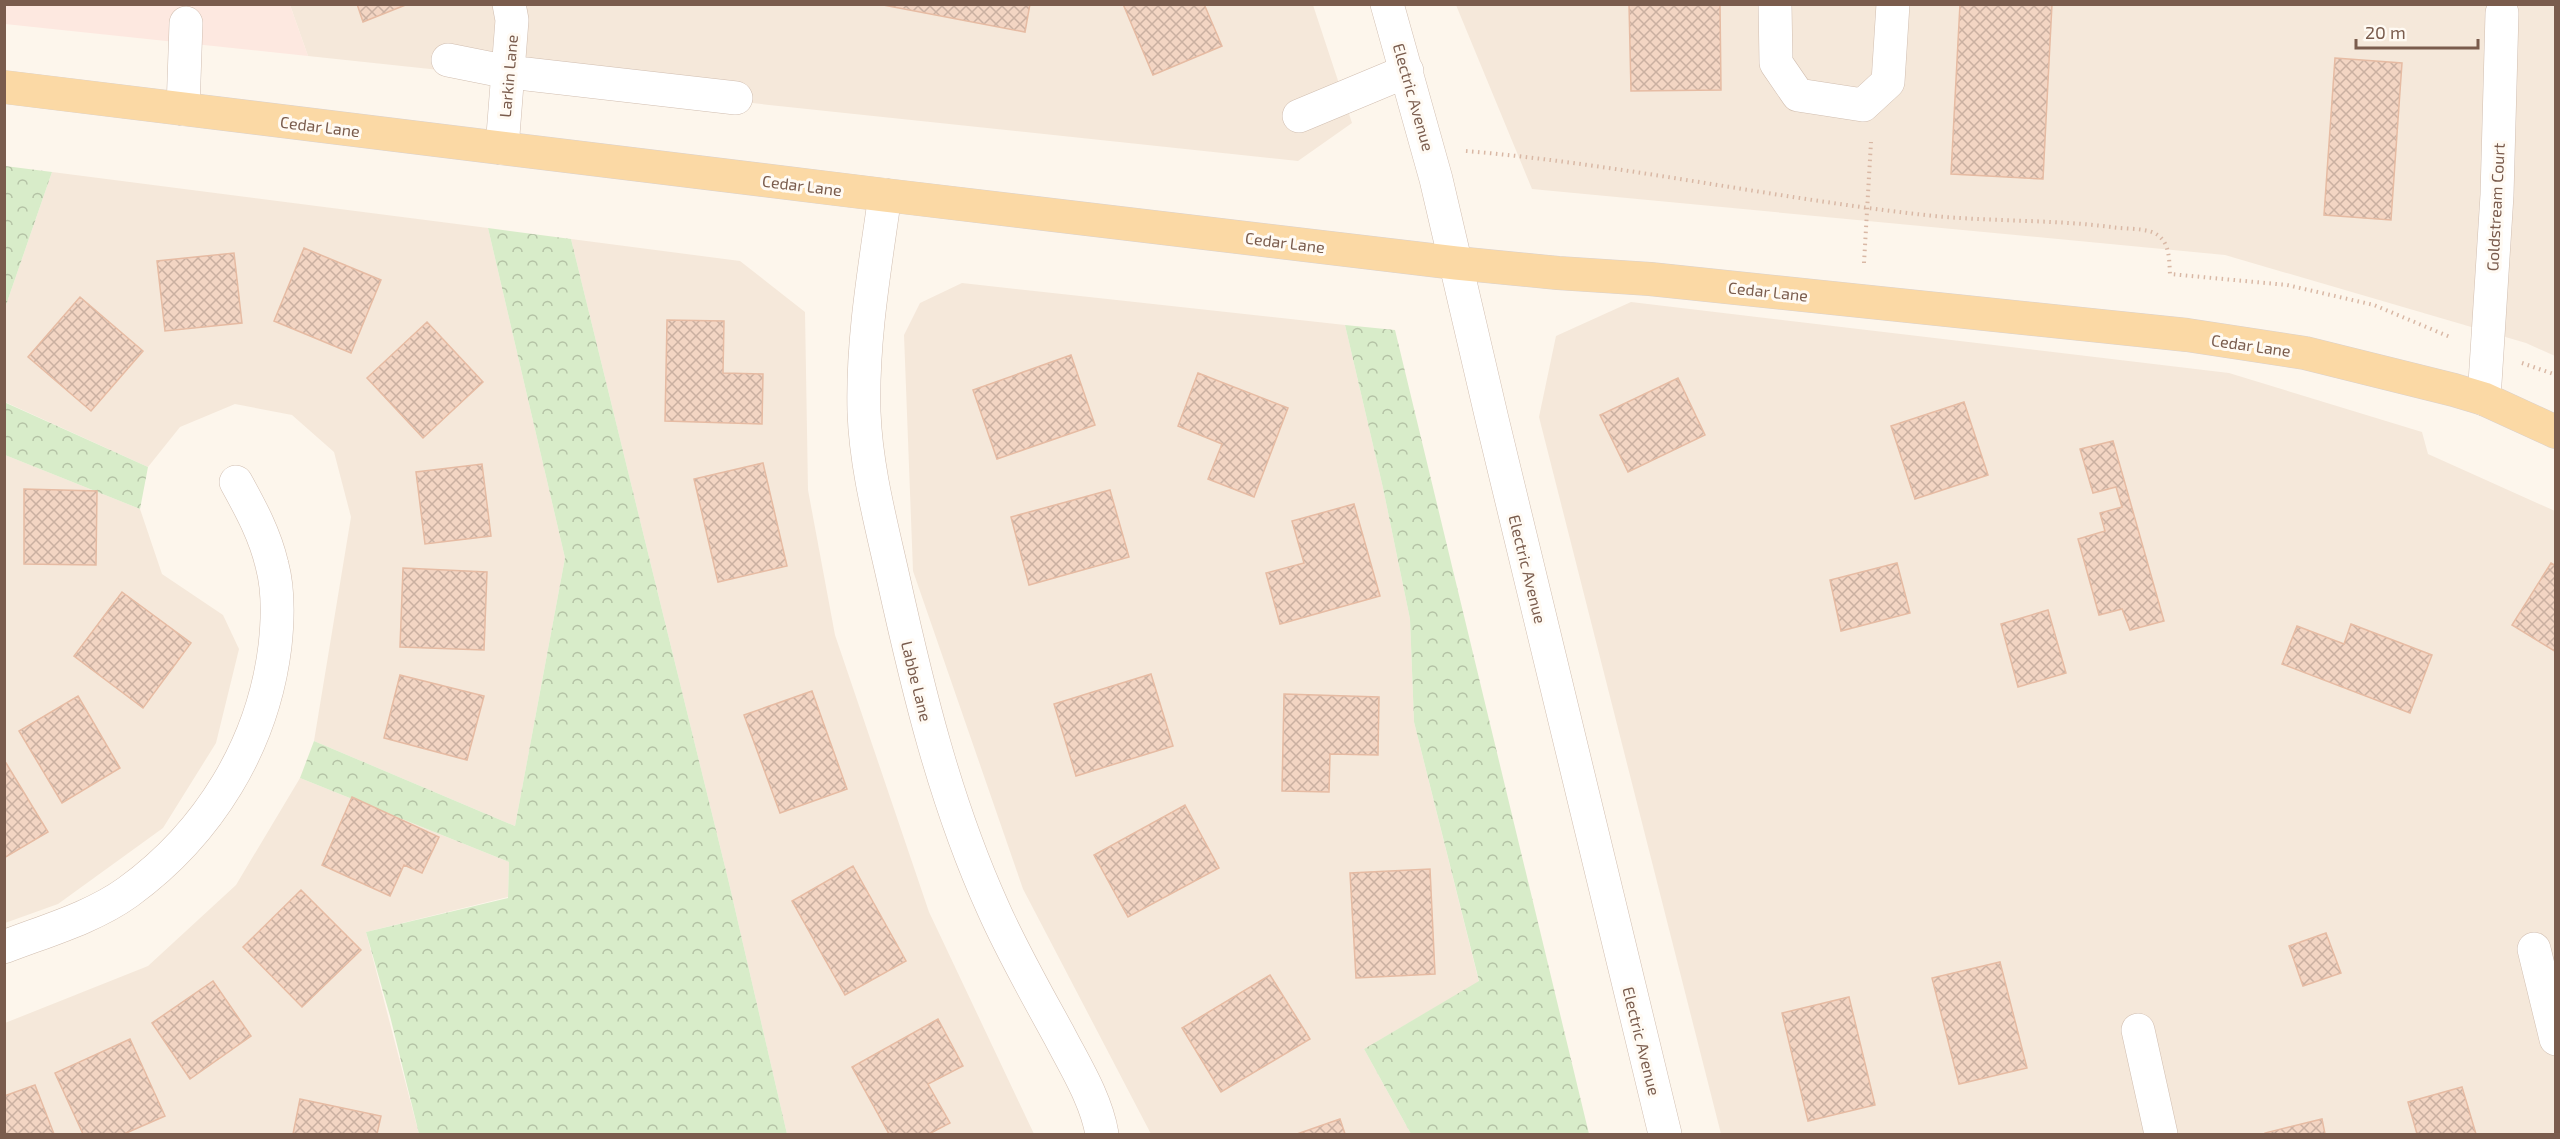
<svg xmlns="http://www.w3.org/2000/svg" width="2560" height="1139" viewBox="0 0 2560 1139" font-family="'Exo 2',sans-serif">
<defs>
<pattern id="forest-crowns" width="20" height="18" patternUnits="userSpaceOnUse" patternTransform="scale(1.5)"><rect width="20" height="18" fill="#d8ecc9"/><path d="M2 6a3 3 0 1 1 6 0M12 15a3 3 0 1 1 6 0" fill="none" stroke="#b4c2a5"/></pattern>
<pattern id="building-cross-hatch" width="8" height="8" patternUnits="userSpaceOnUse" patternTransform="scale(1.5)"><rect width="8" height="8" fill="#f3d5c3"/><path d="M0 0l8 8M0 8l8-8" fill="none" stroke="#cab0a1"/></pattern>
</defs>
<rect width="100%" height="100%" fill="#fdf6ec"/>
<path fill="#f5e8da" d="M290 5H1313L1352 123 1298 161 308 56Z
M1456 5H2555V356L2526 343 2225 255 1532 189Z
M52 172 488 228 565 558 515 826 314 741 351 517 334 452 292 415 235 404 180 427 148 467 5 402V308Z
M571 239 740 261 805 312 808 490 835 635 929 912 1034 1134H787L729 883Z
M962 283 1345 325 1383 488 1410 619 1414 722 1479 982 1364 1049 1411 1134H1151L1023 889 913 571 904 335 920 303Z
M1631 302 2229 373 2422 432 2428 454 2555 511V1134H1721L1539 417 1556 336Z
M5 455 140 509 162 574 223 615 239 649 216 743 163 828 58 904 5 923Z
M300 778 509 862 508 897 366 932 419 1134H5V1023L148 966 236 885Z"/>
<path fill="#fde8e0" d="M5 5H290L308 56 5 24Z"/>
<path fill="url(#forest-crowns)" d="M5 166 52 172 5 308 4 166Z
M488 228 571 239 729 883 787 1134H419L390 1016 366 932 508 898 509 862 300 778 314 741 515 826 565 558Z
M1345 325 1395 330 1589 1134H1411L1364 1049 1479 981 1414 722 1410 619 1383 488Z
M4 402 148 467 140 509 5 455Z"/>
<path fill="url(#building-cross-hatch)" stroke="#e6bba3" stroke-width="1.5" d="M357 4H408L363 22Z
M878 4H1030L1025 32Z
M1123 4H1204L1222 46 1153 75Z
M1629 4H1720L1721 90 1631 91Z
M1960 4H2052L2043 179 1951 174Z
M2335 58 2402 63 2391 220 2324 215Z
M304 248 381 280 351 353 274 321Z
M234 253 242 323 165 331 157 261Z
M80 297 143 351 91 411 28 357Z
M667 320 724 321 723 373 763 374 762 424 665 421Z
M427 322 483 382 423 438 367 378Z
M1071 355 1095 425 997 459 973 390Z
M1198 373 1288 408 1254 497 1208 479 1222 444 1178 426Z
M1678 378 1705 435 1628 472 1600 415Z
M1964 402 1988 475 1915 499 1891 426Z
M2113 441 2164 621 2130 630 2122 609 2099 615 2078 539 2105 531 2100 513 2122 507 2116 487 2093 493 2080 449Z
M763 463 787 566 718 582 694 479Z
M482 464 491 536 425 544 416 472Z
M24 489 97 491 96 565 24 564Z
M1110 490 1129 557 1029 585 1011 517Z
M1354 504 1380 596 1280 624 1266 573 1304 563 1292 521Z
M1897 563 1910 613 1841 631 1830 580Z
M2551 563 2556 566V652L2512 625Z
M403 568 487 572 484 650 400 647Z
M122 592 191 643 143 708 74 656Z
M2048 610 2066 673 2018 687 2001 624Z
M2351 624 2432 655 2410 713 2282 664 2297 626 2344 644Z
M1151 674 1173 746 1076 776 1054 704Z
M400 675 484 696 467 760 384 738Z
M812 691 847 789 780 813 744 715Z
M1284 694 1379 697 1378 755 1330 754 1329 792 1282 791Z
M78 696 120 768 62 803 19 731Z
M6 763 48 832 4 858V764Z
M352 797 439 837 422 873 404 865 390 896 322 865Z
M1185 805 1219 868 1128 917 1094 855Z
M853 866 906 961 845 995 792 901Z
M1430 869 1435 974 1356 978 1350 873Z
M301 890 361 950 302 1007 243 947Z
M2326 933 2341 973 2303 986 2289 946Z
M2000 962 2027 1068 1959 1084 1932 978Z
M1270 975 1310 1039 1221 1092 1182 1028Z
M213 981 251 1036 190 1079 152 1023Z
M1849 997 1875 1105 1808 1121 1782 1013Z
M938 1019 963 1066 928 1084 950 1123 929 1134H889L852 1067Z
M130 1039 165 1116 124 1134H83L55 1073Z
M35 1085 54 1134H4V1096Z
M2462 1087 2476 1134H2417L2408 1102Z
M300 1099 381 1116 377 1134H293Z
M1340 1119 1345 1134H1297Z
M2322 1119 2325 1134H2265V1133Z"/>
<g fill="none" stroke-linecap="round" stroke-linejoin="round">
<defs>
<path id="minor" d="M1387 4 1436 179 1492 419 1665 1134
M1775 4 1776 63 1798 95 1863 105 1888 82 1893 4
M448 60 508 72 736 98
M183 109 186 23
M1299 116 1407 71
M502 148 512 20 509 4
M885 195C875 267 862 339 864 412 866 468 881 523 893 577 918 690 945 802 993 908 1012 951 1036 993 1059 1035 1075 1066 1096 1099 1102 1134
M2484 399 2497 195 2502 13
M4 947C45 931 92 918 128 892 209 833 263 745 275 646 278 619 279 591 272 565 265 535 251 509 236 482
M2534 949 2556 1039
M2138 1030 2161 1134"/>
<path id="major" d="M4 87 885 195 1456 263 1558 273 1650 279 2187 335 2305 353 2454 390 2484 399 2556 432"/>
</defs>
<use href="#minor" stroke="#d1beb0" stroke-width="34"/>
<use href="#major" stroke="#dad1cd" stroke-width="34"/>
<path stroke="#d9b8a5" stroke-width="4" stroke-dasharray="1.5 4.5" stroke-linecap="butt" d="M1466 151C1620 164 1772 198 1925 215 1987 222 2050 219 2111 227 2124 229 2140 228 2152 232 2170 239 2169 258 2170 274L2287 285 2374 305 2450 337
M1864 263 1871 142
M2522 363 2556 375"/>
<use href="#minor" stroke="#fff" stroke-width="33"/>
<use href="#major" stroke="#fbd9a5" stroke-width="33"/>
</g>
<g text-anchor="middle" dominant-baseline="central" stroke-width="6" stroke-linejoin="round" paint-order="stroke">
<g font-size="16" fill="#7a5c4d" stroke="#fffaf3">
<text transform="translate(508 76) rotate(-85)">Larkin Lane</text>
<text transform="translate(1414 97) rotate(74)">Electric Avenue</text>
<text transform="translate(320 126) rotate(7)">Cedar Lane</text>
<text transform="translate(802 185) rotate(7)">Cedar Lane</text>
<text transform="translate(2495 207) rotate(-87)">Goldstream Court</text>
<text transform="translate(1285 242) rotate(7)">Cedar Lane</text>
<text transform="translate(1768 291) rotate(6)">Cedar Lane</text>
<text transform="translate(2251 345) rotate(8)">Cedar Lane</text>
<text transform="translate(1528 569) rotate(76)">Electric Avenue</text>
<text transform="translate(917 681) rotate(76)">Labbe Lane</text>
<text transform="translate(1642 1041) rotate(76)">Electric Avenue</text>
</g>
</g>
<rect width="2560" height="1139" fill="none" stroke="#7a5c4d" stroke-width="12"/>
<path d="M2356 39v9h122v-9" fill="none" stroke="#7a5c4d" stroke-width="3"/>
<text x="2365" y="39" font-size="18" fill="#7a5c4d" stroke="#fffaf3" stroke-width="4.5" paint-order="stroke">20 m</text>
</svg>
